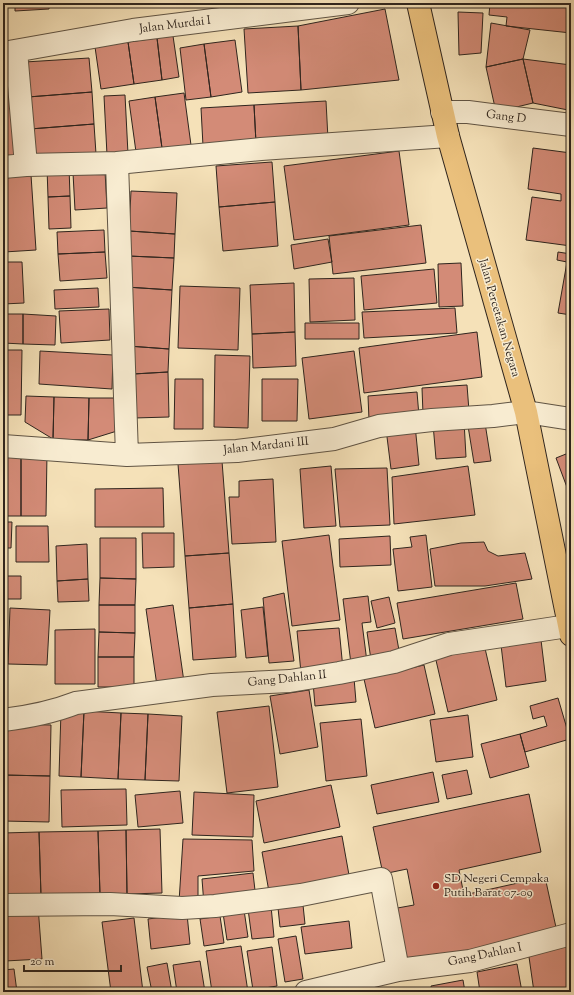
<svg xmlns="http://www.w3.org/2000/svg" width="574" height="995" viewBox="0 0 574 995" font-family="'Sorts Mill Goudy',serif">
<rect width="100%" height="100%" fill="#f5e1b8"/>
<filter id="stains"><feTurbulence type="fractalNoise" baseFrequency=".005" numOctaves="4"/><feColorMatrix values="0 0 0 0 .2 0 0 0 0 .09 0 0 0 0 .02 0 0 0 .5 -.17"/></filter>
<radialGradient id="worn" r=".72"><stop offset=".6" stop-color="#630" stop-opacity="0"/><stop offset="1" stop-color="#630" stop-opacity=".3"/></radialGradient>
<path fill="#d38b77" stroke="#2f251e" d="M15 3H49V9L15 11Z
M66 3H89L66 6Z
M490 3H571V33L506 26 507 17 489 15Z
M385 9 399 80 301 90 298 26Z
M458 12 483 13 481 53 459 55Z
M491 23 530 30 523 59 486 67Z
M298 26 301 90 248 93 244 29Z
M173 36 179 77 162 80 157 38Z
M157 38 162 80 134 84 128 42Z
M235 40 242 92 211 97 204 44Z
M128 42 134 84 101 89 95 47Z
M204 44 211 97 186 100 180 48Z
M89 58 92 92 28 97 25 62Z
M523 59 571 65V83L568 110 533 103Z
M523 59 533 103 496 112 486 67Z
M10 78 19 161 3 163V79Z
M92 92 94 124 30 129 28 97Z
M184 93 191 145 162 148 155 97Z
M125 95 128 154 107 155 104 96Z
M155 97 162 148 136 152 129 101Z
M326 101 328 139 256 143 254 105Z
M254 105 256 143 203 146 201 108Z
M94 124 96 154 32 158 30 129Z
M533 148 571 153V246L526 240 532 197 561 201V194L528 189Z
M399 151 409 225 294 240 284 166Z
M272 162 275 202 219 207 216 166Z
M69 167 70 196 48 197 47 168Z
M105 171 107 208 75 210 73 173Z
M31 175 36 250 4 252 3 177Z
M131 191 177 193 175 234 129 231Z
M70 196 71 228 49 229 48 197Z
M275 202 278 246 223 251 219 207Z
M421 225 426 263 333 274 329 236Z
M104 230 105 252 58 254 57 232Z
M129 231 175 234 174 258 128 256Z
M328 239 332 262 294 269 291 245Z
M105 252 107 278 60 281 58 254Z
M558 252 571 254V315L558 313 567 262 557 260Z
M128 256 174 258 172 290 126 287Z
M3 262H22L24 303 3 304Z
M461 263 463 306 439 307 438 264Z
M434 269 437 303 364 310 361 276Z
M354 278 355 320 310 322 309 279Z
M294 283 295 332 252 334 250 285Z
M180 286 240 288 238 350 178 348Z
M126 287 172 290 169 349 128 346Z
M98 288 99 307 55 309 54 290Z
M455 308 457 333 364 338 362 312Z
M109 309 110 340 61 343 59 311Z
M3 314H23V344L3 343Z
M23 314 56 316 55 345 23 344Z
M305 323H359V339H305Z
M295 332 296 366 253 368 252 334Z
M477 332 482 377 364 393 359 348Z
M128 346 169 349 168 372 133 374Z
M3 350H22L21 415H3Z
M40 351 113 355 112 389 39 384Z
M354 351 362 412 309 419 302 358Z
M215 355 250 356 248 428 214 427Z
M168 372 169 417 134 418 133 374Z
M175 379H203V429H174Z
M262 379H298L297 421H262Z
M467 385 469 411 423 414 422 388Z
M417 392 419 416 369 420 368 396Z
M26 396 54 397 53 439 25 422Z
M54 397 89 398 88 440 53 439Z
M89 398H116L117 431 88 440Z
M464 421 466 457 436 459 433 424Z
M485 423 491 461 474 463 468 426Z
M415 425 419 465 391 469 386 429Z
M571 452V489L568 490 556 458Z
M3 453 21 454V516H3Z
M47 453 46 516H21V454Z
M222 461 229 553 185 556 178 464Z
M331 466 336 526 304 528 300 469Z
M468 466 475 515 394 524 392 477Z
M387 468 390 525 340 527 335 469Z
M273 479 276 542 232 544 229 497H239V481Z
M163 488 164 527H95V489Z
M3 522H12L11 548H3Z
M16 526H48L49 562H16Z
M142 533H174V567L143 568Z
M329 535 340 620 292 626 282 541Z
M426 535 432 587 398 591 393 549 412 547 410 537Z
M390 536 391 565 340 567 339 539Z
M100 538H136V579L100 578Z
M484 542 488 551 498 556 525 553 532 579 485 586H435L430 549 461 543Z
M87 544 88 579 57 581 56 546Z
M229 553 233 604 189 608 185 556Z
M3 576H21V599H3Z
M100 578 136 579 135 605H99Z
M88 579 89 601 58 602 57 581Z
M516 583 523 619 403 639 397 603Z
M284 593 294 661 269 663 263 598Z
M368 596 371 622 362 623 367 662 351 664 343 599Z
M389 597 395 623 377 628 371 601Z
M233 604 236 657 193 660 189 608Z
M99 605H135V633L99 632Z
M173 605 184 682 157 686 146 609Z
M263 607 268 656 246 658 241 610Z
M10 608 50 610 47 665 8 664Z
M339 628 343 669 301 673 297 631Z
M395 628 400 656 371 660 367 632Z
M95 629V684H55V630Z
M99 632 135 633 134 657H98Z
M541 640 546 681 506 687 501 645Z
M484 644 497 700 448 712 435 656Z
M98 657H134V687H98Z
M424 665 435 714 375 728 364 679Z
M354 678 356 702 315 706 313 682Z
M309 690 318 747 280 754 270 696Z
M558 698 570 739 525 752 520 734 547 726 544 716 533 719 530 706Z
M269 706 278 787 227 793 217 712Z
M61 711H84L81 777 59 776Z
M84 711 121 713 118 779 81 777Z
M121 713 148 714 145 780 118 779Z
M148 714 182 716 179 781 145 780Z
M468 715 473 757 436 762 430 720Z
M361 719 367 776 326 781 320 723Z
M3 724 51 725 50 776 3 775Z
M520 734 529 767 490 778 481 744Z
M467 770 472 794 447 799 442 775Z
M433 772 439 802 377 814 371 785Z
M3 775 50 776 49 822 3 821Z
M331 785 340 827 264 843 256 801Z
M126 789 127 825 62 827 61 790Z
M180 791 183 823 138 827 135 795Z
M194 792 254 795 253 837 192 835Z
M529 794 541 852 459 870 464 895 545 877 557 932 404 964 392 909 414 905 407 869 383 874 373 827Z
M160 829 162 893 127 894 126 830Z
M126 830 127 894 100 895 98 831Z
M98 831 100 895 41 896 39 832Z
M39 832 41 896 3 898V833Z
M342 836 349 875 269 892 262 852Z
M183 839 252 840 254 871 198 876V904L179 902Z
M253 873 256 899 204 905 202 879Z
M303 905 305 924 280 927 278 908Z
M38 906 42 959 5 961 3 909Z
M271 906 274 937 252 939 248 909Z
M244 910 248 937 227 940 223 913Z
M187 914 190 944 151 949 148 919Z
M220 916 224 943 204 946 200 919Z
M134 918 143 992H111L102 922Z
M349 921 352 948 305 954 301 927Z
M296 936 303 979 285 982 278 939Z
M571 943V992H534L528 950Z
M241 946 248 992H212L206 951Z
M272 947 277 986 253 990 247 951Z
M200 961 205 992H177L173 965Z
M167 963 172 992H152L147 967Z
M517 964 522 992H480L477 972Z
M14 969 17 992H3V970Z
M463 980 465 992H432L431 986Z"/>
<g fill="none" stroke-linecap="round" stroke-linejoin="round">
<defs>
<path id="minor" d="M16 51 26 165 117 163 127 455
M3 53 133 30 348 3
M442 112H468L571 125
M117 163 261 149 448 136
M3 167 26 165
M3 446 127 455 237 451 334 439 379 426 432 420 493 416 526 412 571 419
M3 720C28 717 53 712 76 703L212 685 290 681 339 673 394 662 449 644 568 626
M3 905 110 904 182 908 215 906 301 895 381 879 398 970 306 992
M398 970 470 961 571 934"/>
<path id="major" d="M418 3 448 136 526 412 571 635"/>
</defs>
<use href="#minor" stroke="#605444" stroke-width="24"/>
<use href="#major" stroke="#2f251e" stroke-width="24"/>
<use href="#minor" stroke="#f8ecd1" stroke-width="22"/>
<use href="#major" stroke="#eac07c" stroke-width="22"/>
</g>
<circle fill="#8f2418" stroke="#f8ecd1" stroke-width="1.5" cx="436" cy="886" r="4"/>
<g text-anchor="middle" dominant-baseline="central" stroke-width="3" stroke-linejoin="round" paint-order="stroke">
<g font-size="12" fill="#2f251e" stroke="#f8ecd1">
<text transform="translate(175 25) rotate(-7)">Jalan Murdai I</text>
<text transform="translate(506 117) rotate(7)">Gang D</text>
<text transform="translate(499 318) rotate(74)">Jalan Percetakan Negara</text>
<text transform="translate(266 446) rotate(-6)">Jalan Mardani III</text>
<text transform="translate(287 679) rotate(-6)">Gang Dahlan II</text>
<text transform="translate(485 955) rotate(-12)">Gang Dahlan I</text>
</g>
<g font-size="12" fill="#2f251e" stroke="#f8ecd1" text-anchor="start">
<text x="444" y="879">SD Negeri Cempaka<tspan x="444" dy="14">Putih Barat 07-09</tspan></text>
</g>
</g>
<rect width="574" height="995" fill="none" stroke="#f5e1b8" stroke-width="16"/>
<rect x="4" y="4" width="566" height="987" fill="none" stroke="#2f251e" stroke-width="2"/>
<rect x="8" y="8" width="558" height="979" fill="none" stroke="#2f251e"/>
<path d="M24 965v6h97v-6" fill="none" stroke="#2f251e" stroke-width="2"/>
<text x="30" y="965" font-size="12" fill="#2f251e" stroke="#f8ecd1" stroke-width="3" paint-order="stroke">20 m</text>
<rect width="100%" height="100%" filter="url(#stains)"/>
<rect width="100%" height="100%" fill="url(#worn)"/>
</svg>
